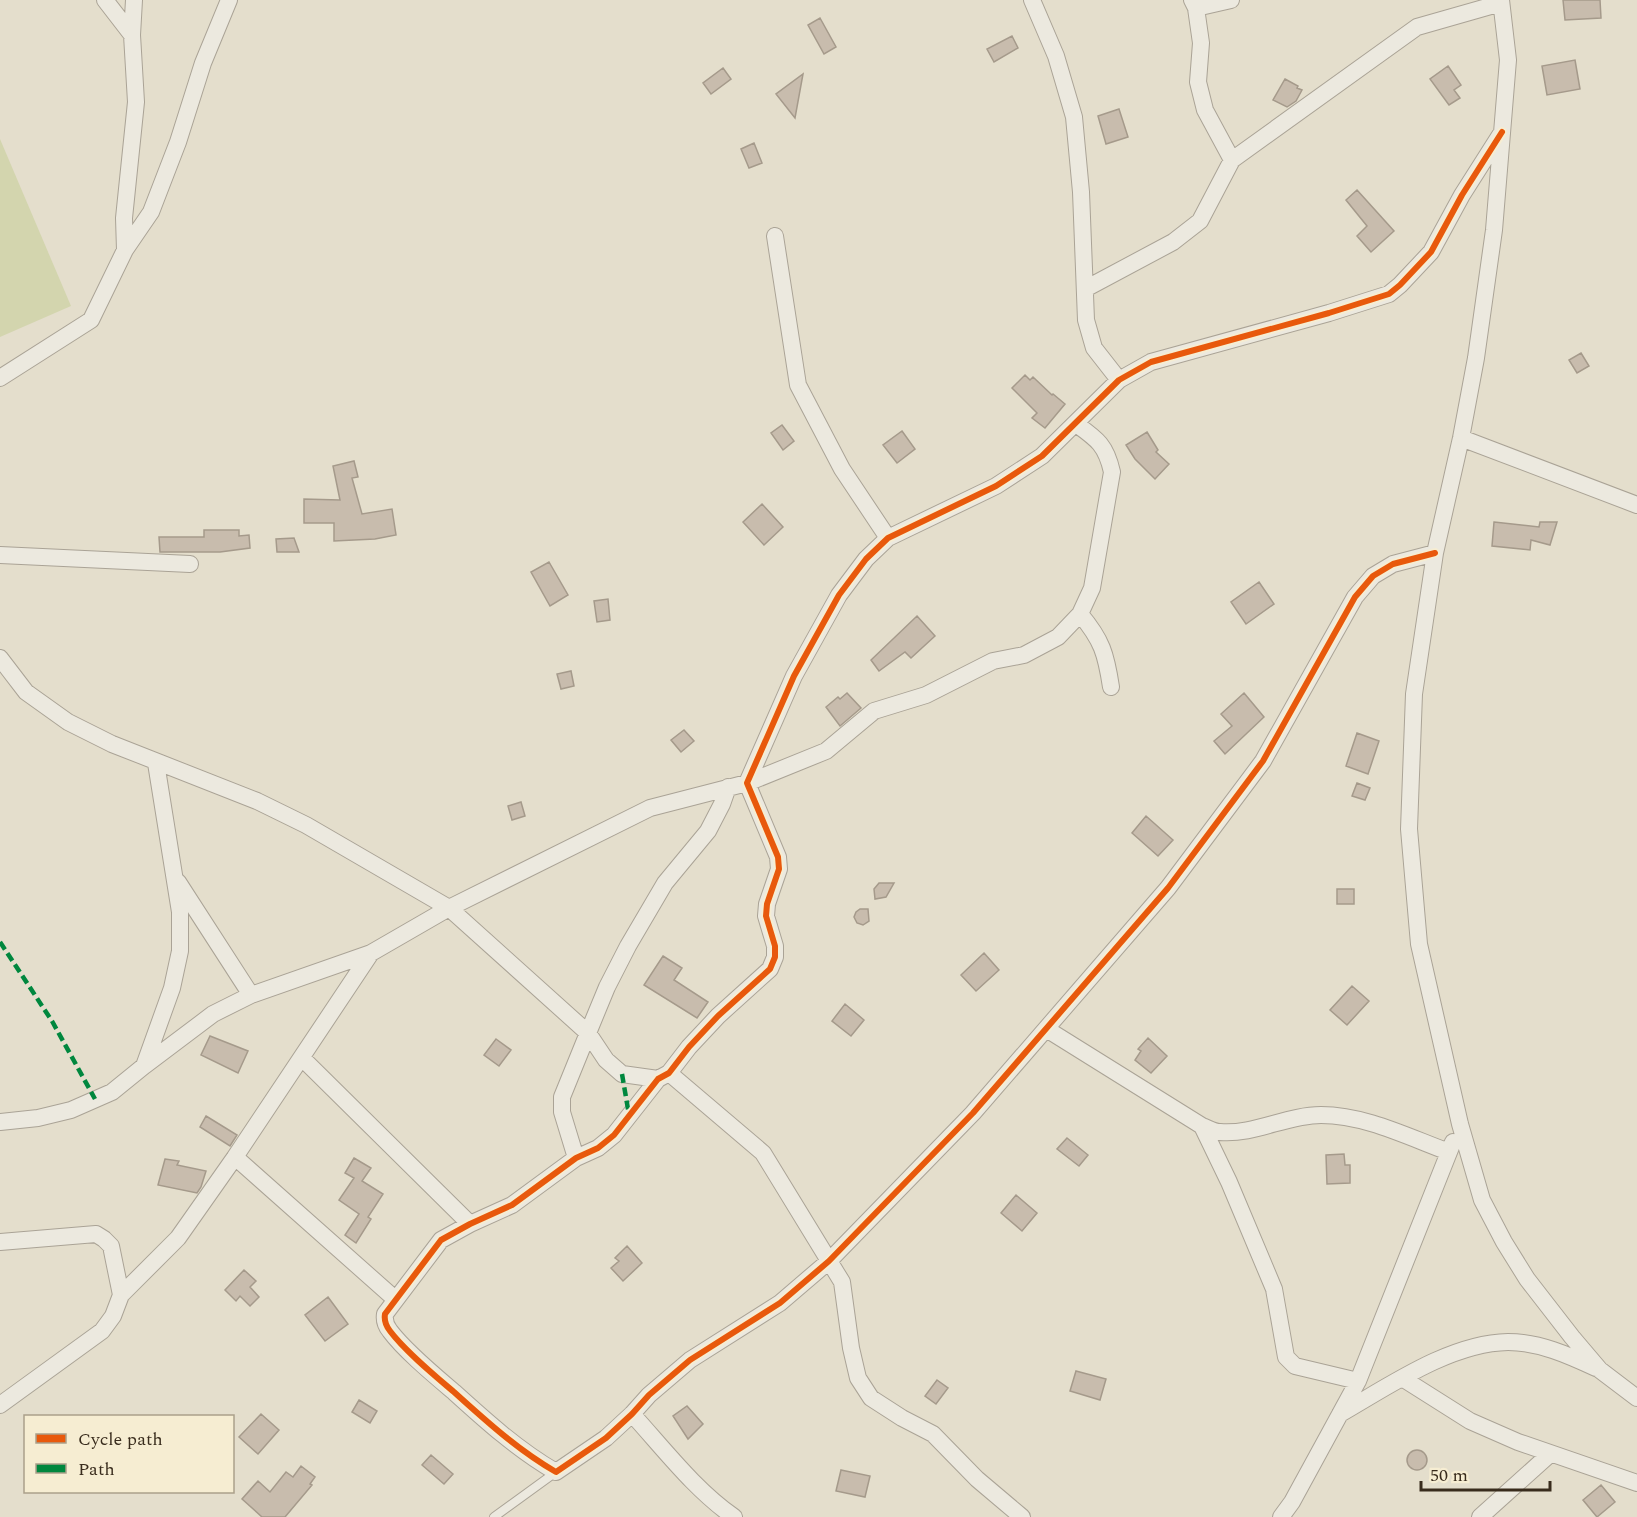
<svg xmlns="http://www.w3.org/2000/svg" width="1637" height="1517" viewBox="0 0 1637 1517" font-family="Spectral,serif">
<rect width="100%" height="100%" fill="#e4decc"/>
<path fill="#d3d5ae" d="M0 139 71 306 0 337Z"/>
<path fill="#c8bcad" stroke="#a59a8b" stroke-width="1.5" d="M1563 0H1600L1601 18 1565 20Z
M820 18 836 47 824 54 808 25Z
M1012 36 1018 48 994 62 987 49Z
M1575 60 1580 89 1547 95 1542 66Z
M1448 66 1461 85 1454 90 1460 98 1449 105 1430 79Z
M723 68 731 79 711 94 703 83Z
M803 74 795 118 776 94Z
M1285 79 1298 86 1297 88 1302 90 1296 101 1287 107 1273 100Z
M1119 109 1128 137 1106 144 1098 116Z
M754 143 762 163 749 168 741 149Z
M1357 190 1394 231 1371 252 1357 236 1367 226 1346 200Z
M1581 353 1589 366 1577 373 1569 360Z
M1025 375 1030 380 1033 377 1052 395 1053 394 1065 404 1045 428 1032 418 1037 413 1012 388Z
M782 425 794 441 783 450 771 433Z
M902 431 915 449 897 463 883 445Z
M1147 432 1158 450 1156 452 1169 464 1155 479 1135 459 1126 445Z
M354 461 358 477 352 478 362 514 392 509 396 535 375 539 334 541V523H304V499L340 500 333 466Z
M762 504 783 527 764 545 743 522Z
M1494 522 1539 527 1540 522H1557L1550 545 1531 540 1530 550 1492 546Z
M204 530H239V536L249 535 250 548 220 552H160L159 537H204Z
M294 538 299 552H277L276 539Z
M549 562 568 595 550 606 531 572Z
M1259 582 1274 604 1246 624 1231 602Z
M608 599 610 620 597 622 594 601Z
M917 616 935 636 911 658 905 652 879 671 871 660Z
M571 671 574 686 561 689 557 674Z
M847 693 861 708 840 726 826 707 838 697 840 699Z
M1244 693 1264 717 1225 754 1214 741 1232 726 1221 714Z
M684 730 694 741 681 752 671 740Z
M1357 733 1379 741 1368 774 1346 766Z
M1357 783 1370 788 1365 800 1352 796Z
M521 802 525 816 512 820 508 806Z
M1146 816 1173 840 1158 856 1132 833Z
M879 883H894L886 897 875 899 874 889Z
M1337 889H1354V904H1337Z
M868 909 869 921 863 925 857 923 854 917 856 912 860 909Z
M984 953 999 970 976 991 961 975Z
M663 956 682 968 674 980 708 1002 697 1018 644 985Z
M1352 986 1369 1001 1347 1025 1330 1010Z
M845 1004 864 1020 851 1036 832 1021Z
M210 1036 248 1051 238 1073 201 1055Z
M1148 1038 1167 1056 1151 1073 1135 1060 1141 1051 1138 1049Z
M496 1039 511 1050 499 1066 484 1055Z
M206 1116 237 1135 230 1146 200 1127Z
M1067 1138 1088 1155 1079 1166 1057 1149Z
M1344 1154 1345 1165H1350V1183L1327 1184 1326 1155Z
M354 1158 371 1168 362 1181 383 1194 368 1217 371 1219 356 1243 345 1235 359 1214 339 1200 354 1178 345 1173Z
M165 1159 179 1161 177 1165 206 1171 201 1187 197 1193 158 1185Z
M1016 1195 1037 1213 1022 1231 1001 1213Z
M627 1246 642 1263 623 1281 611 1268 619 1261 615 1258Z
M244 1270 256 1281 250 1287 259 1297 250 1306 240 1296 236 1301 225 1290Z
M328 1297 348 1324 325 1341 305 1315Z
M1076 1371 1106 1379 1100 1400 1070 1391Z
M937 1380 948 1388 936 1404 925 1396Z
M359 1400 377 1411 370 1423 352 1412Z
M687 1406 703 1424 688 1439 673 1416Z
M261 1414 279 1430 258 1454 239 1437Z
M1407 1460a10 10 0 1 1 20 0a10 10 0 1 1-20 0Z
M431 1455 453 1474 444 1484 422 1465Z
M301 1466 315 1477 310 1484 312 1485 285 1517H262L242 1499 258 1481 270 1492 286 1472 293 1477Z
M841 1470 870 1476 865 1497 836 1491Z
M1601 1485 1615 1502 1597 1517 1583 1500Z"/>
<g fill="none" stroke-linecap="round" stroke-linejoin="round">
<defs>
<path id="lane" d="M494 1517 556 1472"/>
<path id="street" d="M105 0 132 35 136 102 124 218 125 250
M1032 0 1056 56 1074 117 1081 192 1086 320 1094 348 1119 380
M1192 0 1196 8 1201 43 1198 82 1205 110 1232 160
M1501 0 1508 60 1494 230 1476 358 1461 438 1435 553 1414 694 1409 829 1419 944 1460 1124 1482 1200 1504 1242 1527 1279 1572 1337 1600 1370 1637 1398
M1196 8 1231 0
M132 35 134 0
M775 236 798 385 842 469 888 538
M1085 289 1173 242 1200 221 1232 160 1417 27 1501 3
M0 378 91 320 125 250 151 212 178 142 203 63 229 0
M1461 438 1637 505
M1435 553 1393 564 1373 576 1355 597 1263 761 1168 888 973 1113 829 1261 780 1303 690 1360 649 1395 632 1414 606 1438 556 1472C518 1450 486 1421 454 1392 434 1375 405 1351 390 1331 386 1326 384 1320 385 1314L441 1240 470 1224 512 1205 576 1158 598 1148 614 1135 658 1079 669 1073 689 1047 718 1016 770 969 775 957V946L766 916 767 904 779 869 778 857 747 783 794 676 839 595 866 559 888 538 996 486 1042 456 1119 380 1151 362 1329 313 1389 294 1400 285 1431 252 1462 195 1502 132
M0 555 190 564
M1080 614C1102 640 1106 654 1111 687
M0 658 26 692 68 722 112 744 257 801 306 825 449 908 588 1033 606 1060 622 1074 658 1079
M178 882 251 995
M371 953 235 1157 395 1299
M1048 1030 1202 1126C1208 1128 1214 1132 1220 1132 1254 1135 1287 1115 1321 1115 1365 1115 1408 1137 1449 1152
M302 1058 470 1224
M144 1066 213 1014 251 995 371 953 449 908 650 808 747 783 826 751 874 711 926 695 993 661 1024 655 1058 637 1080 614 1092 588 1112 472C1106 445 1097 439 1076 424
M669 1073 763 1153 842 1282 851 1348 858 1378 871 1398 902 1418 933 1434 977 1479 1022 1517
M0 1122 38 1118 71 1110 112 1092 144 1066 172 988 180 951V912L156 763
M1202 1126 1229 1182 1274 1289 1286 1357 1295 1366 1358 1381
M576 1158 562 1112V1097L588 1033 607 987 628 946 665 883 708 831 722 804 728 787
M0 1242 96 1234 104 1239 111 1246 121 1295 113 1316 102 1331 0 1405
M121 1295 178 1238 235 1157
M1402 1378 1470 1421 1518 1442 1637 1483
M632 1414C664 1449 695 1490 734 1517
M1340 1414C1389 1386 1450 1343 1508 1342 1539 1342 1568 1355 1596 1368
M1281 1517 1292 1502 1358 1381 1453 1142
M1480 1517 1550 1454"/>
</defs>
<use href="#lane" stroke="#aaa396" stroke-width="10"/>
<use href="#street" stroke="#aaa396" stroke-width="18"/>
<use href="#lane" stroke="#ece9df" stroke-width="8"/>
<use href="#street" stroke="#ece9df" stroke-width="16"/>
<path stroke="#00873e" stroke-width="4.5" stroke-dasharray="9 4.5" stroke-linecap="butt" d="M0 942 52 1021 95 1099
M622 1074 629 1115"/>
<defs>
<path id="cycleway" d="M1435 553 1393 564 1373 576 1355 597 1263 761 1168 888 973 1113 829 1261 780 1303 690 1360 649 1395 632 1414 606 1438 556 1472C518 1450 486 1421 454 1392 434 1375 405 1351 390 1331 386 1326 384 1320 385 1314L441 1240 470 1224 512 1205 576 1158 598 1148 614 1135 658 1079 669 1073 689 1047 718 1016 770 969 775 957V946L766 916 767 904 779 869 778 857 747 783 794 676 839 595 866 559 888 538 996 486 1042 456 1119 380 1151 362 1329 313 1389 294 1400 285 1431 252 1462 195 1502 132"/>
</defs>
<use href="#cycleway" stroke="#f6edd2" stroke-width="10"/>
<use href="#cycleway" stroke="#e8590c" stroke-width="6"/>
</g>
<rect x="24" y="1415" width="210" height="78" fill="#f6edd2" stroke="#aaa08a" stroke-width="1.5"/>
<rect x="36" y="1434" width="30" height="9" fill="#e8590c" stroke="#aaa08a" stroke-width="1.5"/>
<text x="78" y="1445" font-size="18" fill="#392c1d">Cycle path</text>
<rect x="36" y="1464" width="30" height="9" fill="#00873e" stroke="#aaa08a" stroke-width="1.5"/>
<text x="78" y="1475" font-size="18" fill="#392c1d">Path</text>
<path d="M1421 1481v9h129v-9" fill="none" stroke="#392c1d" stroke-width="3"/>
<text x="1430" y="1481" font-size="18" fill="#392c1d" stroke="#f6edd2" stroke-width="4.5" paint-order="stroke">50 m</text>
</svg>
